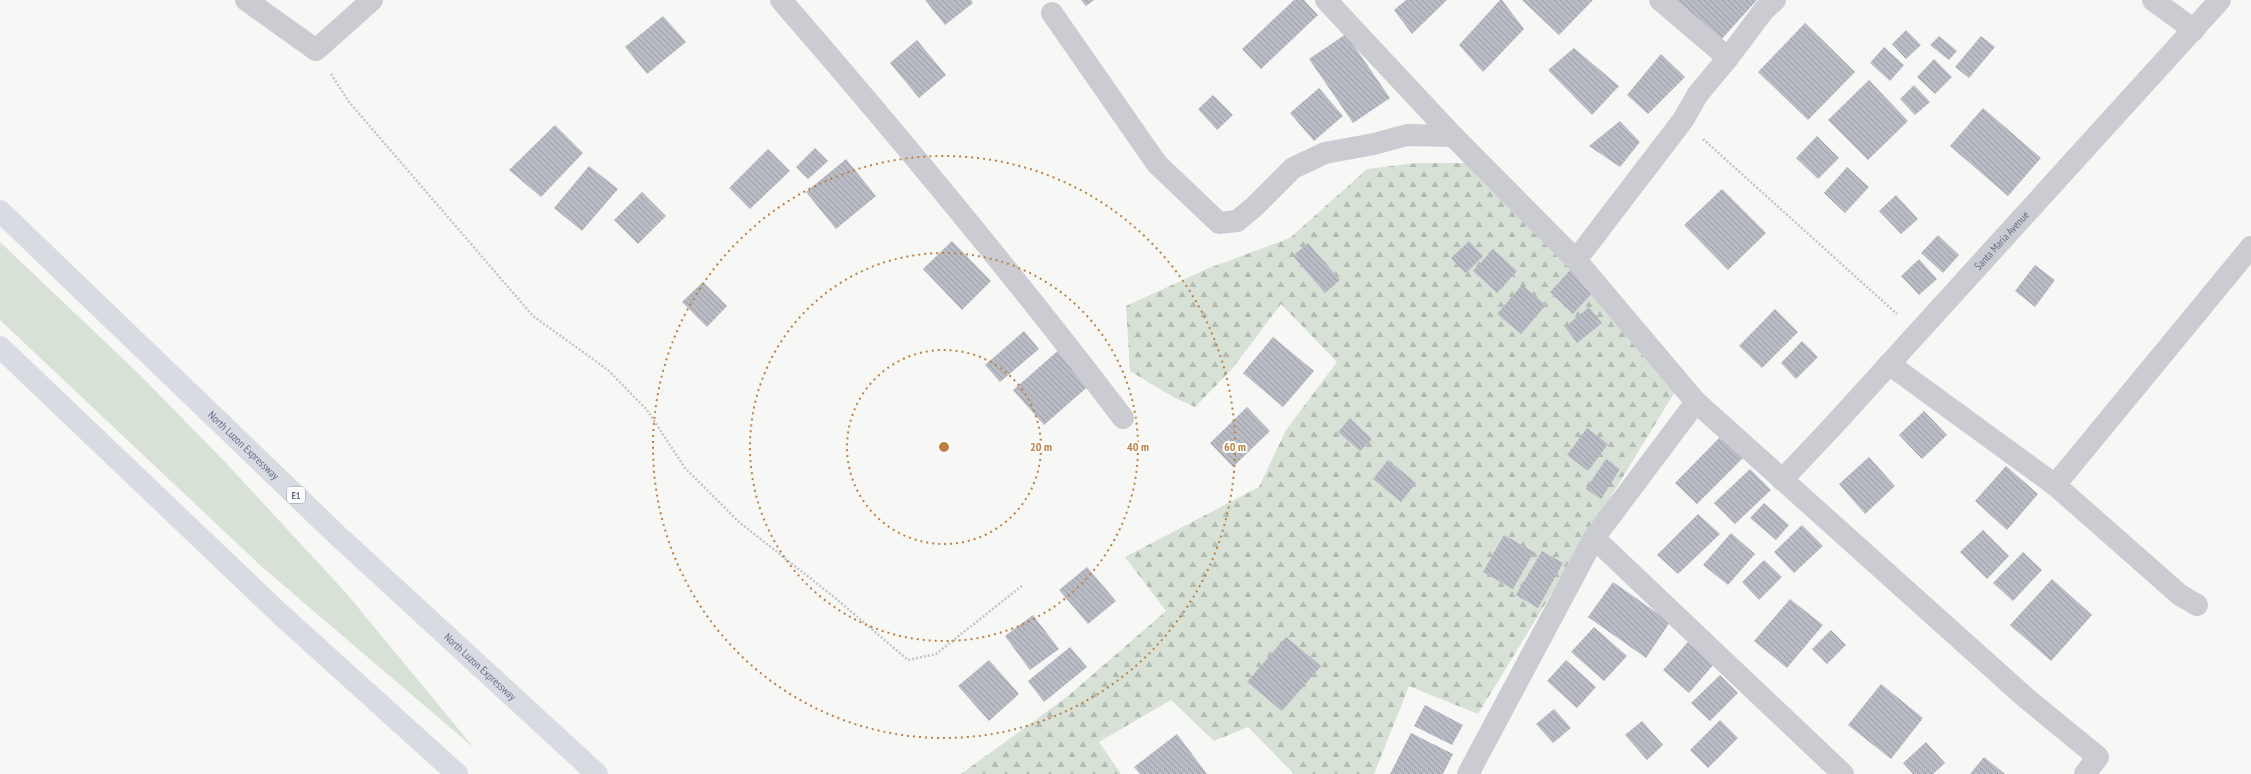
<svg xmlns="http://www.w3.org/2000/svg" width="2251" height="774" viewBox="0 0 2251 774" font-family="'PT Sans Narrow',sans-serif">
<defs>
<pattern id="forest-firs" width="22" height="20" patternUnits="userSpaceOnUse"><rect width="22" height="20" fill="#d7e1d6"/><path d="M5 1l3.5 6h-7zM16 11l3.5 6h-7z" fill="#b2bbb3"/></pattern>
<pattern id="building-back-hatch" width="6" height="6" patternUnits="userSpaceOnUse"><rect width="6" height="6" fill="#b9bcc4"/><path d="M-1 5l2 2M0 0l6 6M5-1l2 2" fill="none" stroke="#9a9da5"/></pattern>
</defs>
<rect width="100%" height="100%" fill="#f7f8f5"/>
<path fill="#d7e1d6" d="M0 242 141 376 226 463 347 594 474 748 262 567 0 320Z"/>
<path fill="url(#forest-firs)" d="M1416 163H1482L1676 390 1478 714 1409 686 1374 774H1294L1248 727 1214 741 1171 700 1099 742 1121 774H961L1068 696 1166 611 1125 557 1259 487 1286 430 1337 362 1281 304 1232 369 1195 407 1173 397 1130 371 1126 306 1209 268 1290 238 1367 169Z"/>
<path fill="url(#building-back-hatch)" d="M925 0H971L973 3 945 25Z
M1081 0H1094L1086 6Z
M1294 0H1304L1318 15 1261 69 1242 49Z
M1406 0H1447L1412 34 1394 10Z
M1500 0H1502L1524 29 1483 72 1459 45Z
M1522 0H1593L1559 35Z
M1675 0H1757L1720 41Z
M663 16 686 42 647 74 625 47Z
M1805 23 1855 72 1808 120 1758 72Z
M1906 30 1921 45 1906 59 1892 44Z
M1346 34 1390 98 1353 123 1309 59Z
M1939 36 1957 51 1949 60 1930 45Z
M1981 36 1995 47 1969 78 1955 67Z
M917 40 946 75 919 98 890 63Z
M1884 47 1904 65 1890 81 1870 63Z
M1574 48 1619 86 1592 115 1548 70Z
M1661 54 1685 77 1648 114 1627 95Z
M1934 59 1952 77 1935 94 1917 77Z
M1869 80 1908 121 1868 160 1828 120Z
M1914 85 1930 102 1915 115 1900 99Z
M1319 88 1343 116 1314 141 1290 113Z
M1213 95 1233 115 1217 130 1198 109Z
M1983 108 2041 158 2008 196 1950 146Z
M1620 121 1640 142 1620 167 1589 146Z
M555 125 583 153 541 197 509 170Z
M1817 136 1839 158 1818 179 1796 158Z
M815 148 828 161 808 179 796 167Z
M768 149 790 171 750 209 729 188Z
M846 159 876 196 836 229 806 192Z
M589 166 618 189 582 231 554 208Z
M1847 167 1869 187 1845 213 1824 193Z
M1722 189 1766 233 1728 270 1684 225Z
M642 192 666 216 638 244 614 220Z
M1896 195 1918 219 1901 234 1879 211Z
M1938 235 1959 255 1943 273 1921 253Z
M952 241 991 281 962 310 923 269Z
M1469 241 1483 256 1466 273 1451 258Z
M1308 243 1340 280 1325 293 1293 256Z
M1493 249 1517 271 1497 293 1473 271Z
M1919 259 1937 279 1919 295 1901 276Z
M2035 265 2055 280 2035 307 2015 291Z
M1572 268 1595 290 1573 314 1550 292Z
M703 282 727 306 707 327 682 302Z
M1522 285 1546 305 1521 334 1497 314Z
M1589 307 1602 323 1577 343 1565 327Z
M1775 309 1798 332 1762 368 1739 346Z
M1024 331 1039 349 1000 382 985 365Z
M1273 337 1314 371 1283 407 1243 373Z
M1802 341 1818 357 1796 379 1781 363Z
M1061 348 1092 383 1044 425 1013 390Z
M1247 407 1270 431 1233 467 1210 443Z
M1924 411 1947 435 1922 459 1899 435Z
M1350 418 1372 439 1360 451 1338 432Z
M1587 428 1608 444 1588 471 1567 455Z
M1725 432 1747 454 1697 504 1675 483Z
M1869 457 1895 486 1865 514 1839 484Z
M1606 459 1620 469 1601 499 1586 489Z
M1388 460 1416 483 1401 502 1373 479Z
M2006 466 2038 494 2007 530 1975 501Z
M1750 469 1771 490 1735 524 1714 503Z
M1764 503 1789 525 1776 540 1750 518Z
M1698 514 1720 534 1678 574 1657 555Z
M1802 525 1823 546 1794 573 1774 552Z
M1983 530 2009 556 1987 579 1960 552Z
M1731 533 1755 554 1728 585 1703 565Z
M1504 535 1534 552 1513 589 1483 572Z
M1542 551 1563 563 1538 608 1516 595Z
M2023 552 2042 570 2013 601 1993 583Z
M1764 560 1782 577 1759 600 1742 582Z
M1087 567 1116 601 1088 624 1059 590Z
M2052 579 2092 615 2051 661 2010 625Z
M1613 582 1670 622 1646 658 1588 617Z
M1790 599 1823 625 1787 668 1754 641Z
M1033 615 1059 649 1030 670 1005 636Z
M1594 627 1627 656 1604 681 1571 652Z
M1831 630 1846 645 1827 664 1812 649Z
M1286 637 1321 666 1282 711 1247 682Z
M1688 642 1714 664 1689 693 1663 670Z
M1070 647 1087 667 1044 702 1028 681Z
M989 660 1019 694 989 721 958 686Z
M1566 660 1596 687 1577 708 1547 681Z
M1720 675 1738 693 1710 721 1691 703Z
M1881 684 1923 718 1891 759 1848 725Z
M1425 705 1463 725 1452 745 1414 726Z
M1554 709 1571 728 1553 743 1536 724Z
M1720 720 1738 738 1708 768 1690 750Z
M1642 721 1663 745 1647 760 1625 735Z
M1411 733 1453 754 1443 774H1390Z
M1177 734 1207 774H1140L1134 767Z
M1926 742 1945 763 1933 774H1913L1903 763Z
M1984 757 2005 774H1970Z"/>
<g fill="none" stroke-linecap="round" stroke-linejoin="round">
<path stroke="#c3c4c7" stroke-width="2.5" stroke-dasharray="2 2" stroke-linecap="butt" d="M331 74 349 102 533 316 608 370 647 410 685 468 739 522 834 597 908 660 936 654 1023 585
M1703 139 1897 314"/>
<g stroke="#caccd1" stroke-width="22">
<path d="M246 0 316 50 372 0"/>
<path d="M781 0C899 136 1014 275 1123 418"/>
<path d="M1326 0 1453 136 1576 260 1696 402 2026 698 2098 757 2085 774"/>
<path d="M1660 0 1728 58 1764 10 1775 0"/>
<path d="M2153 0 2194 30"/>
<path d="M1052 13 1157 164 1219 223 1237 221 1254 207 1293 168 1325 153 1374 144 1407 135 1453 136"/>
<path d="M1576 260 1683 120 1698 94 1728 58"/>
<path d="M1889 364 2055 485"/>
<path id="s1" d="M1782 480 1833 426 2220 0"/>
<path d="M1594 538 1843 774"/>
<path d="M2197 605 2180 595 2055 485 2251 247"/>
<path d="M1468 774 1594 538 1696 402"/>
</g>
<g stroke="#d9dbe2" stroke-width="22">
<path id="s2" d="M0 211 336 534 597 774"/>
<path d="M0 347 279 613 457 774"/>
</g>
</g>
<g fill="none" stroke="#bc8045" stroke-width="2" stroke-dasharray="2 4">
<circle cx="944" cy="447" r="97"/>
<circle cx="944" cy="447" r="194"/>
<circle cx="944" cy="447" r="291"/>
</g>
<g text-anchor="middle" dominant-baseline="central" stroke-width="4" stroke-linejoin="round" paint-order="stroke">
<rect fill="#fff" stroke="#929aac" stroke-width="1" x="287" y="487" width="18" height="16" rx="3"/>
<g font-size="10" font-weight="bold" fill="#646e89">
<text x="296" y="495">E1</text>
</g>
<g font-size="11" fill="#646e89" stroke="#fff">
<text stroke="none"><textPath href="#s1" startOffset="325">Santa Maria Avenue</textPath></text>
<text stroke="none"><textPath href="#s2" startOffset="338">North Luzon Expressway</textPath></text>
<text stroke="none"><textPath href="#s2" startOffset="662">North Luzon Expressway</textPath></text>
</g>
</g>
<circle cx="944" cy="447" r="6" fill="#bc8045" stroke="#fff" stroke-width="2"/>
<g font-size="12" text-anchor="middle" font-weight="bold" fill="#bc8045" stroke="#fff" stroke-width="4" stroke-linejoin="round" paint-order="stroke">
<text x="1041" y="451">20 m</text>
<text x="1138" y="451">40 m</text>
<text x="1235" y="451">60 m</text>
</g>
</svg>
